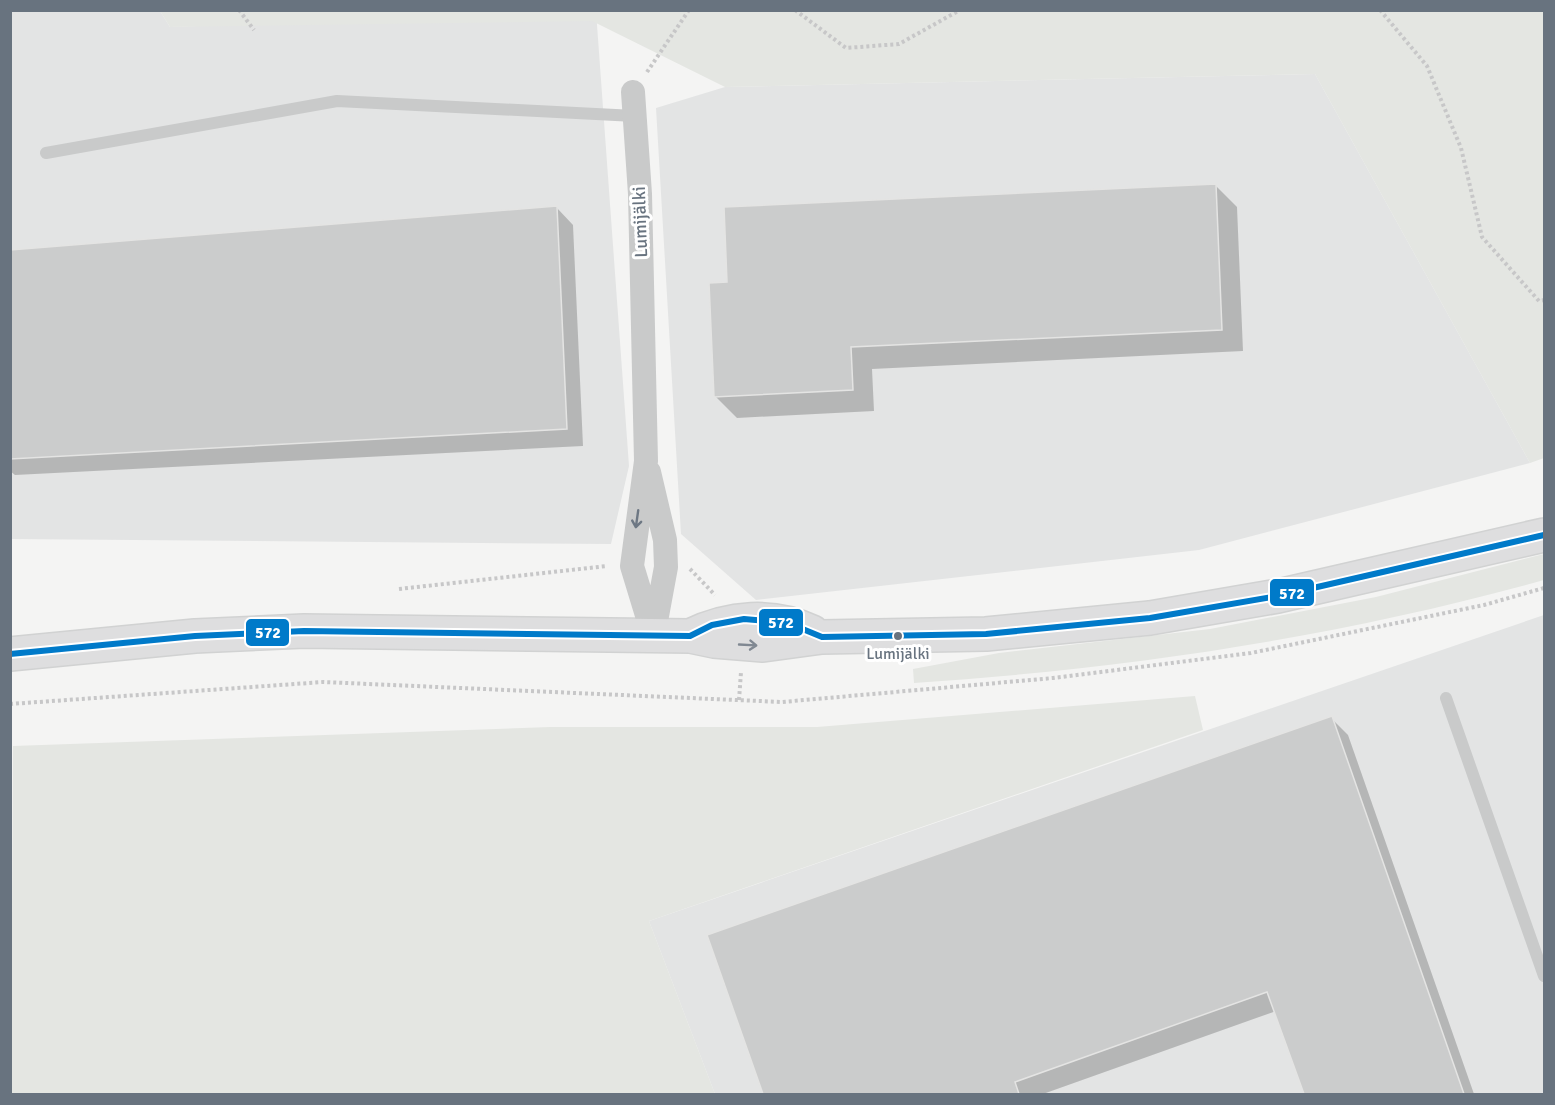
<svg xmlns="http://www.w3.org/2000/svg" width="1555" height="1105" viewBox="0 0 1555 1105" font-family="Signika,sans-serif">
<rect width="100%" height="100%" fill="#f4f4f3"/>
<path fill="#e3e4e4" d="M11 11H160L170 27 596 11 629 466 611 544 11 539Z
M1315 74 1530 463 1199 550 756 600 681 534 656 108 725 87Z
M1544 615V1094H715L649 921Z"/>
<path fill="#e4e6e2" d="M160 11H1544V458L1530 463 1315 74 725 87 592 21 170 27Z
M1544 554V580C1339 637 1126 669 914 683L913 669 999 653 1210 629 1376 597Z
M1195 696 1203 730 649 921 715 1094H11L13 746 550 727H817Z"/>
<path fill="#0003" d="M1215 185 1237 207 1243 351 872 369 874 411 737 418 715 396 729 283Z
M557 208 573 225 583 446 15 475 10 471V252Z
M1331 718 1348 735 1474 1094H1305L1276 1011 1043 1094H765L709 936Z"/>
<path fill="#cbcccc" stroke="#e4e4e3" stroke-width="1.5" d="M1216 184 1222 330 851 347 853 390 714 397 709 283 727 282 724 207Z
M557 206 567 429 10 459V250Z
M1332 716 1464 1094H1304L1267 992 1015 1082 1019 1094H763L707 935Z"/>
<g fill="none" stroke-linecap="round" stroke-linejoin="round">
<defs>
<path id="secondary" d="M690 636C729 617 773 613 812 632
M10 654 195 636 304 631 690 636 714 641 763 645 822 637 986 634 1150 618 1278 596 1544 535"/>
</defs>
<use href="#secondary" stroke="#d1d2d2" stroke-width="36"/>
<path stroke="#c7c7c8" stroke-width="4" stroke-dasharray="3 3" stroke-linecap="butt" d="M239 10 254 30
M795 10 846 48 899 44 960 10
M1380 10 1427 66 1461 148 1482 237 1539 301 1544 300
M647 72 689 10
M690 569 715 595
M399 589 607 566
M739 700 741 672
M10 704 323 682 782 702 1053 678 1251 653 1484 605 1544 588"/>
<path stroke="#c9caca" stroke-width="12" d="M46 153 337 101 635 116
M1446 698 1544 976"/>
<path stroke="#c9caca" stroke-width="24" d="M633 92 640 194 646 461 632 566 653 635
M649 472 665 540 666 567 654 632"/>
<use href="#secondary" stroke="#dededf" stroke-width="33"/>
<defs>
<path id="bus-1" d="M10 654 195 636 304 631 690 636 712 625 744 619 788 623 822 637 986 634 1150 618 1278 596 1544 535"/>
</defs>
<use href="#bus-1" stroke="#fff" stroke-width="10"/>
<use href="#bus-1" stroke="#007ac9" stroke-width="6"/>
</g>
<defs><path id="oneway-shaft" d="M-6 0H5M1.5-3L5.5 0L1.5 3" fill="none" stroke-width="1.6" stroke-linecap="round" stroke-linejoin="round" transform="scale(1.5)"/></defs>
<use stroke="#6d7783" href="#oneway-shaft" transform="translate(637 519) rotate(98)"/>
<use stroke="#808892" href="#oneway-shaft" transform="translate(748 645) rotate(3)"/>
<circle fill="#68737f" stroke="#fff" stroke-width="2" cx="898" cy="636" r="5"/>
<g text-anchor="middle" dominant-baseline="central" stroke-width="6" stroke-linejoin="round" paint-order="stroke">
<g font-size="16" fill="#68737f" stroke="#fff">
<text x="898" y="654">Lumijälki</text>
</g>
<g font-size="18" fill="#68737f" stroke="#fff">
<text transform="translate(640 222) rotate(-92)">Lumijälki</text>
</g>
</g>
<g stroke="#fff" stroke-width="2">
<rect x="1269" y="578" width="46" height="29" rx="6" fill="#007ac9"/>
<rect x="758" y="608" width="46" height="29" rx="6" fill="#007ac9"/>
<rect x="245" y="618" width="45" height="29" rx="6" fill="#007ac9"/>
</g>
<g font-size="16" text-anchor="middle" font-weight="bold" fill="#fff">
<text x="1292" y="599">572</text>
<text x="781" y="628">572</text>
<text x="268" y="638">572</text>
</g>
<rect width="1555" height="1105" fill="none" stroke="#68737f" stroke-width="24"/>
</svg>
